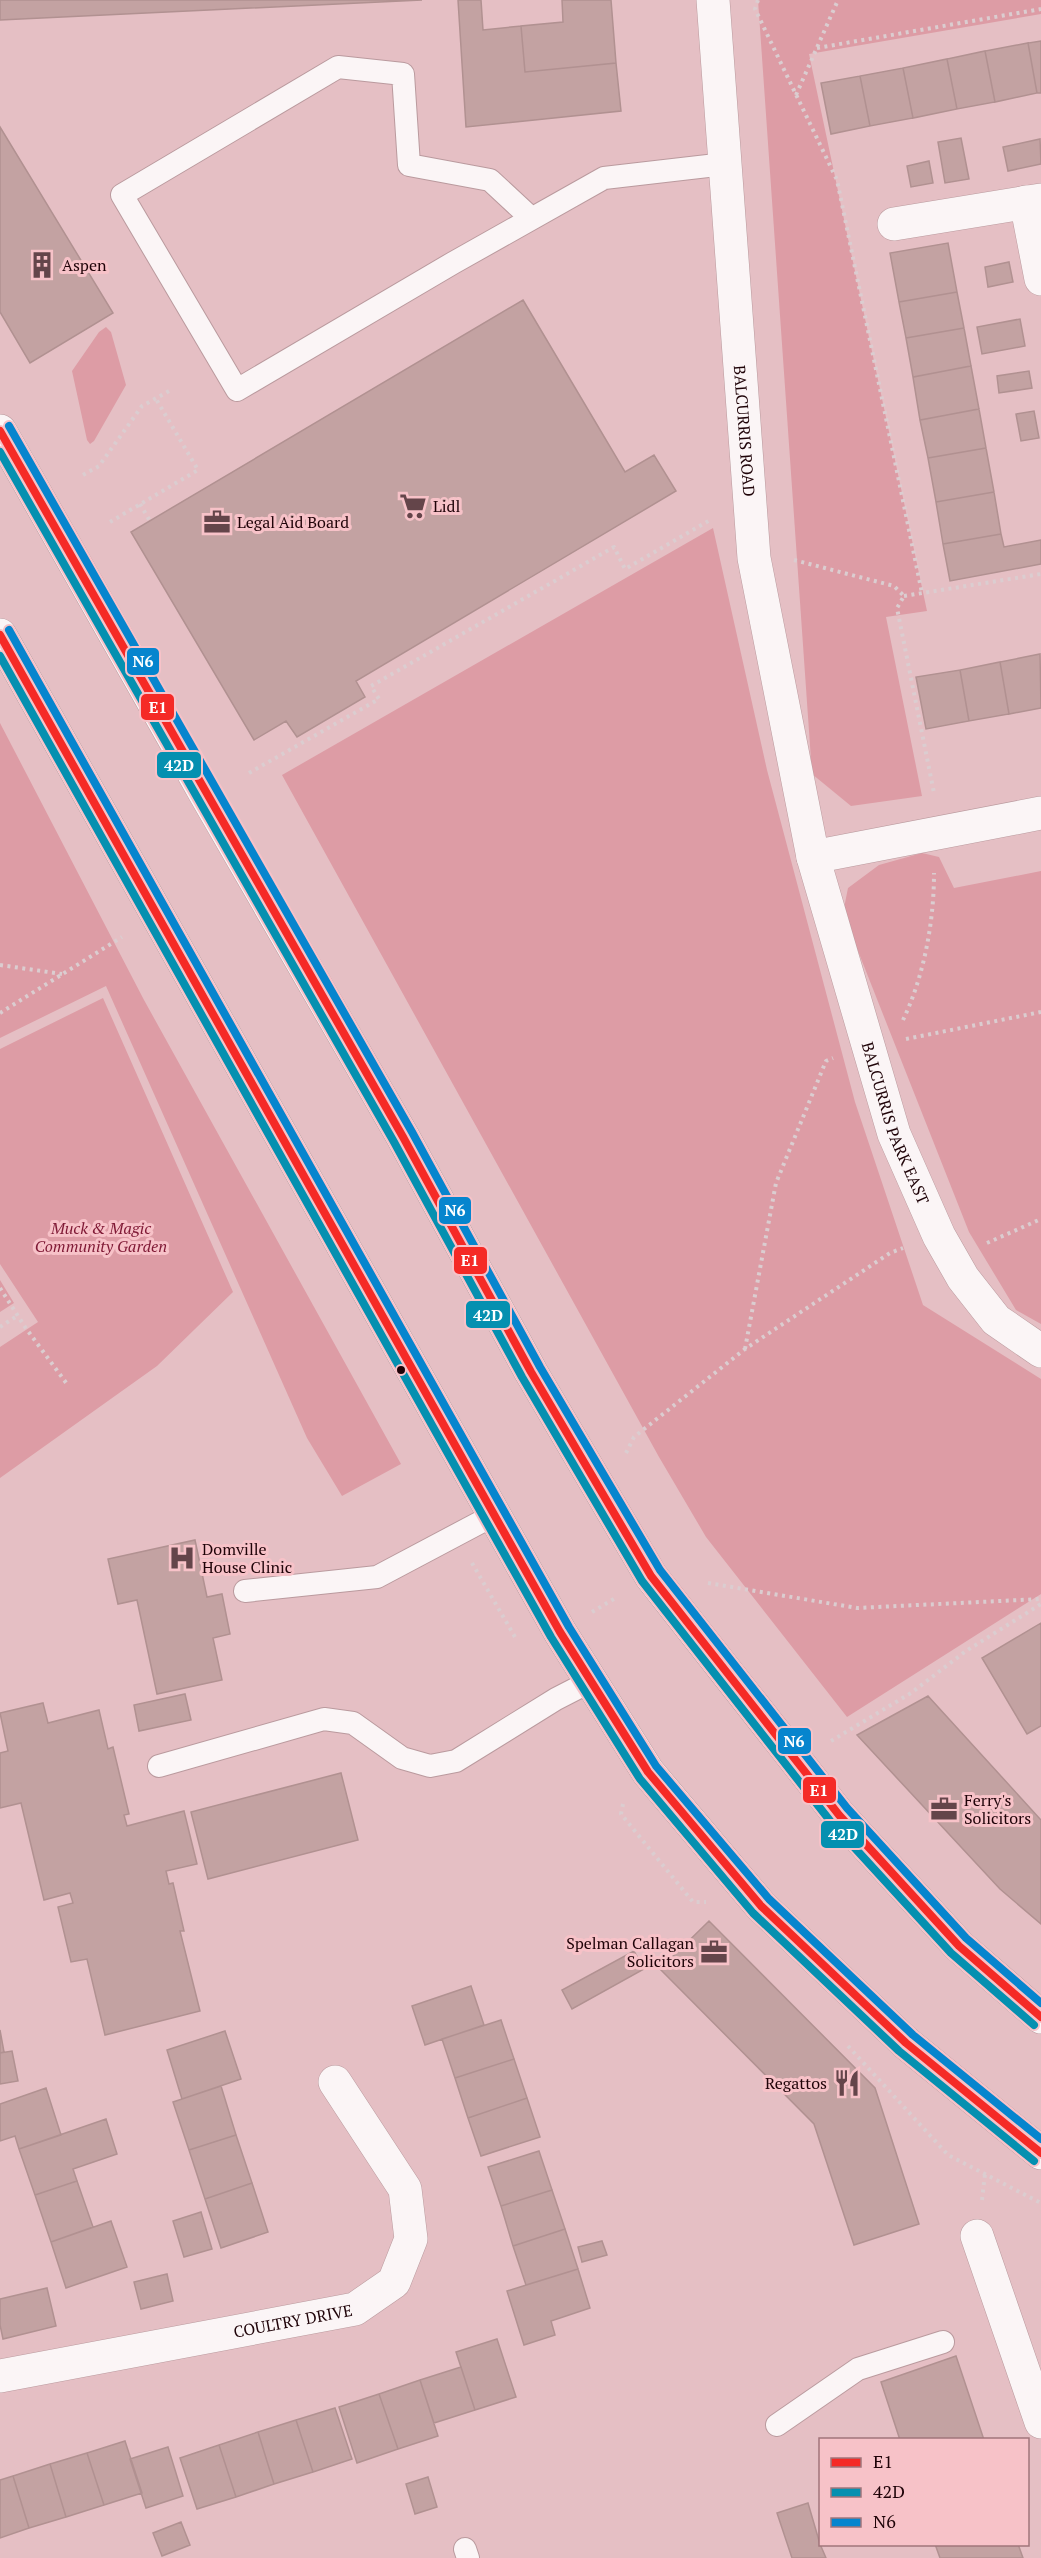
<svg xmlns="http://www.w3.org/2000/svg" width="1041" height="2558" viewBox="0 0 1041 2558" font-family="'PT Serif',serif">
<rect width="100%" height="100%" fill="#e5bfc4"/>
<path fill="#dd9ca5" d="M758 0H1041V14L809 54 927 611 886 617 922 796 851 806 812 774Z
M106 327 111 332 126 385 94 441 90 444 87 440 72 371 99 332Z
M713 528 767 770 855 1102 923 1305 1041 1379V1594L847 1717 706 1537 659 1457 282 775Z
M0 723 144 1000 401 1464 342 1496 307 1438 106 986 0 1038Z
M922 853 939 857 954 888 1041 871V1324L1016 1310 969 1232 843 913 848 888 879 865Z
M103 998 233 1292 157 1366 0 1478V1347L38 1322 0 1264V1049Z
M0 1280 14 1303 0 1312Z"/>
<path fill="#c3a2a2" stroke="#b19191" stroke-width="1.5" d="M0 0H422L0 20Z
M458 0H481L483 30 521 26 525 72 616 63 621 111 466 127Z
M562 0H611L616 63 525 72 521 26 563 22Z
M1041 41V93H1037L1028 43Z
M1028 43 1037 93 995 102 985 51Z
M985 51 995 102 957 109 947 59Z
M947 59 957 109 913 118 903 68Z
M903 68 913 118 870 126 860 76Z
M860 76 870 126 831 134 821 83Z
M0 127 113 313 30 363 0 312Z
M961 138 969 179 945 183 938 142Z
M1040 139 1041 164 1008 171 1003 147Z
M929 161 933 183 911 187 907 166Z
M948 243 957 292 899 302 890 253Z
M1009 262 1013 282 988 287 985 267Z
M957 292 964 328 906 338 899 302Z
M523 300 625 472 654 455 676 491 356 681 365 697 297 737 286 721 254 740 131 532Z
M1020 319 1025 346 982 354 977 327Z
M964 328 971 366 913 377 906 338Z
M971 366 979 409 920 420 913 377Z
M1029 371 1032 388 999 393 997 376Z
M979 409 986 448 928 458 920 420Z
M1034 411 1039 438 1021 441 1016 414Z
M986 448 994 492 936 502 928 458Z
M994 492 1001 534 943 544 936 502Z
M1001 534 1004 547 1041 540V564L950 581 943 544Z
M1040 654 1041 708 1009 714 1000 662Z
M1000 662 1009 714 969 721 960 670Z
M960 670 969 721 926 729 916 677Z
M195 1540 207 1597 222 1594 230 1634 213 1638 222 1680 157 1694 137 1600 118 1604 108 1559Z
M1041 1623V1726L1027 1734 982 1658Z
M185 1694 191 1720 139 1731 134 1705Z
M928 1696 1041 1820V1924L1000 1889 857 1735Z
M43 1703 48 1723 99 1710 108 1749 113 1747 129 1814 124 1815 127 1826 184 1811 197 1864 166 1871 169 1884 173 1883 184 1931H180L200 2011 105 2035 87 1959 71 1962 58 1907 73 1903 70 1893 44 1900 21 1803 0 1808V1753L8 1751 0 1713Z
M341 1773 358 1840 208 1879 191 1812Z
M709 1921 875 2088 919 2224 854 2245 814 2124 660 1969Z
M634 1951 644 1969 572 2009 562 1990Z
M471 1986 484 2025 425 2045 412 2006Z
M501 2020 514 2059 455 2078 442 2039Z
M0 2030 4 2052 0 2053Z
M225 2031 241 2079 182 2099 167 2050Z
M12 2051 18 2081 0 2084V2053Z
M514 2059 527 2098 468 2118 455 2078Z
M221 2086 236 2135 189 2150 173 2102Z
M46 2088 61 2135 19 2149 15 2136 0 2141V2104Z
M527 2098 540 2137 481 2156 468 2118Z
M106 2119 117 2154 73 2169 77 2181 35 2195 19 2149Z
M236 2135 252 2183 205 2199 189 2150Z
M539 2151 552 2190 501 2206 488 2167Z
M77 2181 93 2227 51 2242 35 2195Z
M252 2183 268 2232 221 2248 205 2199Z
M552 2190 565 2229 513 2246 501 2206Z
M201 2212 212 2249 184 2257 173 2221Z
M111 2221 127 2267 66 2288 51 2242Z
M565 2229 578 2269 526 2285 513 2246Z
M602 2241 607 2255 582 2262 578 2247Z
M578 2269 590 2308 551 2321 555 2335 524 2345 507 2291Z
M167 2274 173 2301 141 2309 134 2282Z
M47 2288 56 2326 3 2339 0 2325V2299Z
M497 2339 516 2397 475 2410 456 2352Z
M956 2356 984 2440H900L881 2382Z
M461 2367 475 2410 434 2423 420 2380Z
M420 2380 438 2436 398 2449 379 2394Z
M379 2394 398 2449 357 2463 339 2407Z
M335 2408 352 2459 313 2472 296 2420Z
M296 2420 313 2472 274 2484 258 2432Z
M258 2432 274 2484 236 2497 219 2445Z
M125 2441 142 2493 104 2505 87 2453Z
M219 2445 236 2497 197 2509 180 2458Z
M168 2447 183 2496 146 2508 130 2459Z
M87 2453 104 2505 66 2517 50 2464Z
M50 2464 66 2517 29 2528 13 2476Z
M13 2476 29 2528 0 2538V2480Z
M428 2477 437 2507 415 2514 406 2484Z
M808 2503 820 2544 826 2558H792L777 2513Z
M181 2522 190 2545 162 2556 153 2533Z
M935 2544H1018L1023 2558H940Z"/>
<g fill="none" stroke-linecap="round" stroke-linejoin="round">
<defs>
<path id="service" d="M531 218 490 180 409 165 403 74 338 67 122 195 237 390 453 263 604 178 725 164
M245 1591 377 1577 494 1515
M159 1766 324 1719 353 1723 402 1758 430 1766 456 1761 556 1699 591 1681
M777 2425 858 2369 943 2342
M465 2549 468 2558"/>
<g id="minor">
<path id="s1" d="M713 0 754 558 813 857 894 1134 939 1236 963 1278 996 1320 1041 1351"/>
<path d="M1026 202 1041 279"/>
<path d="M894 224 1041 200"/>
<path d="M813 857 1041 813"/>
<path d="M977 2236 1041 2422"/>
<path id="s2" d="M0 2376 355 2309 394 2282 411 2239 405 2189 335 2082"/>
</g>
<path id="secondary" d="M0 431 206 795 403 1137 531 1372 651 1576 839 1815 959 1946 1041 2017
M0 635 560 1632 648 1772 761 1906 906 2043 1041 2153"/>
</defs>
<use href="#service" stroke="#ba9a9e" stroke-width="24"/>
<use href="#minor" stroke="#ba9a9e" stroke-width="34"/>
<use href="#secondary" stroke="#ba9a9e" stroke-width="34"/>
<path stroke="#dbcdd0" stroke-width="4" stroke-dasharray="3 4.5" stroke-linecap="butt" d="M758 0 755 9 837 180 922 593
M817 48 1041 9
M796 95 838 0
M83 475 99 466 142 406 171 390
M140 504 150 521
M110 522 198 470 156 399
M794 560 894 586 904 596 897 608 934 793
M904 596 1041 574
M249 773 379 699 371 686 614 547 625 569 712 519
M0 965 62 974
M0 1013 122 937
M903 1020C924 976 934 922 934 873
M906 1039 1041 1012
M987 1243 1041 1219
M0 1288 25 1327 67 1384
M0 1327 17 1316
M745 1349 776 1183 826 1061 833 1058
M626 1453 634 1437 745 1349 890 1253 903 1248
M472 1563 515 1637
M708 1583 857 1608 1041 1599
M592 1612 617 1597
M831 1741 911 1693 966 1651 1041 1604
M623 1804 621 1814 693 1902H706
M848 2046 948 2155 1041 2203
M982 2200 985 2174"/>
<use href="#service" stroke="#fbf5f6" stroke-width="22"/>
<use href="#minor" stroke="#fbf5f6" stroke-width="33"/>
<use href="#secondary" stroke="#fbf5f6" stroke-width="33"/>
<defs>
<path id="bus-1" d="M0 431 403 1137 531 1372 651 1576 839 1815 959 1946 1041 2017
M0 635 560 1632 648 1772 761 1906 906 2043 1041 2153"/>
<path id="bus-2" d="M0 452 394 1142 522 1377 642 1581 831 1822 951 1953 1034 2025
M0 656 551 1637 640 1779 753 1913 899 2051 1034 2161"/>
<path id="bus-3" d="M9 426 412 1132 540 1367 660 1570 847 1808 966 1938 1041 2003
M9 630 569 1627 656 1766 769 1899 913 2035 1041 2139"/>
</defs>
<use href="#bus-1" stroke="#f7c2c8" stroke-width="12"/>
<use href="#bus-2" stroke="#f7c2c8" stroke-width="12"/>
<use href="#bus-3" stroke="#f7c2c8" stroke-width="12"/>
<use href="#bus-1" stroke="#f52a26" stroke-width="8"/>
<use href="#bus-2" stroke="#0590b0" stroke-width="8"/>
<use href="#bus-3" stroke="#0685ce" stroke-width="8"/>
</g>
<defs>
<symbol id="building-bare" viewBox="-9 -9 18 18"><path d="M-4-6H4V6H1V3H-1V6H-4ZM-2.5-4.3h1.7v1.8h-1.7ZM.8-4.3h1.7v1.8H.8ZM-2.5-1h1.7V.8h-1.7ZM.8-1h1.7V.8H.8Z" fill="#64454a" stroke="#f7c2c8" stroke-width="2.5" paint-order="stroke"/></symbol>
<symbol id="supermarket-bare" viewBox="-9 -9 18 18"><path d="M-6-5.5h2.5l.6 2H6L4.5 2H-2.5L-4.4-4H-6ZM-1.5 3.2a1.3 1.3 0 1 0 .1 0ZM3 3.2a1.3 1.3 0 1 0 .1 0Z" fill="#64454a" stroke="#f7c2c8" stroke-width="2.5" paint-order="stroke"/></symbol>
<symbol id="office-bare" viewBox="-9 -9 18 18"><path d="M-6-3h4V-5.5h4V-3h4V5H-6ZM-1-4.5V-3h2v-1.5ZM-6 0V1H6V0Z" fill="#64454a" stroke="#f7c2c8" stroke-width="2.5" paint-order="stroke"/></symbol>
<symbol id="hospital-bare" viewBox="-9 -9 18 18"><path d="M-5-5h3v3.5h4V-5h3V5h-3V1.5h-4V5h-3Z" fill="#64454a" stroke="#f7c2c8" stroke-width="2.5" paint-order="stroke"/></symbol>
<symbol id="restaurant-bare" viewBox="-9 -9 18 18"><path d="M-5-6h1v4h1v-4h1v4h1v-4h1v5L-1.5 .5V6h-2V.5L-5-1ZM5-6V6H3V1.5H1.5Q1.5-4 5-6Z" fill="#64454a" stroke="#f7c2c8" stroke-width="2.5" paint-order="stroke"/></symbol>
</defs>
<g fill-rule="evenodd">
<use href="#building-bare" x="23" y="246" width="38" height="38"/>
<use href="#supermarket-bare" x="394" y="487" width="38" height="38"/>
<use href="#office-bare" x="198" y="503" width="38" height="38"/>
<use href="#hospital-bare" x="163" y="1539" width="38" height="38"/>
<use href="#office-bare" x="925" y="1790" width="38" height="38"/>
<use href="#office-bare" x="695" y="1933" width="38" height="38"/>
<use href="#restaurant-bare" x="828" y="2064" width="38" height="38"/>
</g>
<circle fill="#1f0308" stroke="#f7c2c8" stroke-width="2" cx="401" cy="1370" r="5"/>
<g text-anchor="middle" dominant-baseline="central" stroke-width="6" stroke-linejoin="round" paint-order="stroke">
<g font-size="16" fill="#1f0308" stroke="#f7c2c8" text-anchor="start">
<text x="62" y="265">Aspen</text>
<text x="433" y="506">Lidl</text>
<text x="237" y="522">Legal Aid Board</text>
<text x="202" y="1549">Domville<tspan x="202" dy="18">House Clinic</tspan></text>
<text x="964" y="1800">Ferry's<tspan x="964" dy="18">Solicitors</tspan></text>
<text x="694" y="1943" text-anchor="end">Spelman Callagan<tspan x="694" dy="18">Solicitors</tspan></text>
<text x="827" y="2083" text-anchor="end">Regattos</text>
</g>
<g font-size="16" fill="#1f0308" stroke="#f7c2c8">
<text stroke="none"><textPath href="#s1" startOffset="432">BALCURRIS ROAD</textPath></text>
<text stroke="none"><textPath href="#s1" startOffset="1143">BALCURRIS PARK EAST</textPath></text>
<text stroke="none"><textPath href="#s2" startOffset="298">COULTRY DRIVE</textPath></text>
</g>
<g font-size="16" font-style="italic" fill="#7f1935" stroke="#f7c2c8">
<text x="101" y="1228">Muck &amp; Magic<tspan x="101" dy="18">Community Garden</tspan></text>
</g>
</g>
<g stroke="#f7c2c8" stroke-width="2">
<rect x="126" y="647" width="34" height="29" rx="6" fill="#0685ce"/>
<rect x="140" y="693" width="35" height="28" rx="6" fill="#f52a26"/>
<rect x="156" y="751" width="46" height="28" rx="6" fill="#0590b0"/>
<rect x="438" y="1196" width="34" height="29" rx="6" fill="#0685ce"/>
<rect x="453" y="1246" width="35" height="29" rx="6" fill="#f52a26"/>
<rect x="465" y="1300" width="46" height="29" rx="6" fill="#0590b0"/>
<rect x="777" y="1727" width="35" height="28" rx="6" fill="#0685ce"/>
<rect x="802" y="1776" width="35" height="28" rx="6" fill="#f52a26"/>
<rect x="820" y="1820" width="45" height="29" rx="6" fill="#0590b0"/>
</g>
<g font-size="16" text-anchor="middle" font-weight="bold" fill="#fff">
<text x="143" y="667">N6</text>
<text x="158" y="713">E1</text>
<text x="179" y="771">42D</text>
<text x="455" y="1216">N6</text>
<text x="470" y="1266">E1</text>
<text x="488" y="1321">42D</text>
<text x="794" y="1747">N6</text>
<text x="819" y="1796">E1</text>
<text x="843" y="1840">42D</text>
</g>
<rect x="819" y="2438" width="210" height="108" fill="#f7c2c8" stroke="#a1767b" stroke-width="1.5"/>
<rect x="831" y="2458" width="30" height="9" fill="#f52a26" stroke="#a1767b" stroke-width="1.5"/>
<text x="873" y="2468" font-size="18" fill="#1f0308">E1</text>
<rect x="831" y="2488" width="30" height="9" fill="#0590b0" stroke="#a1767b" stroke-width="1.5"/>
<text x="873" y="2498" font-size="18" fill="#1f0308">42D</text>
<rect x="831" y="2518" width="30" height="9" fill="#0685ce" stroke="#a1767b" stroke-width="1.5"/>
<text x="873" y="2528" font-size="18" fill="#1f0308">N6</text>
</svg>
